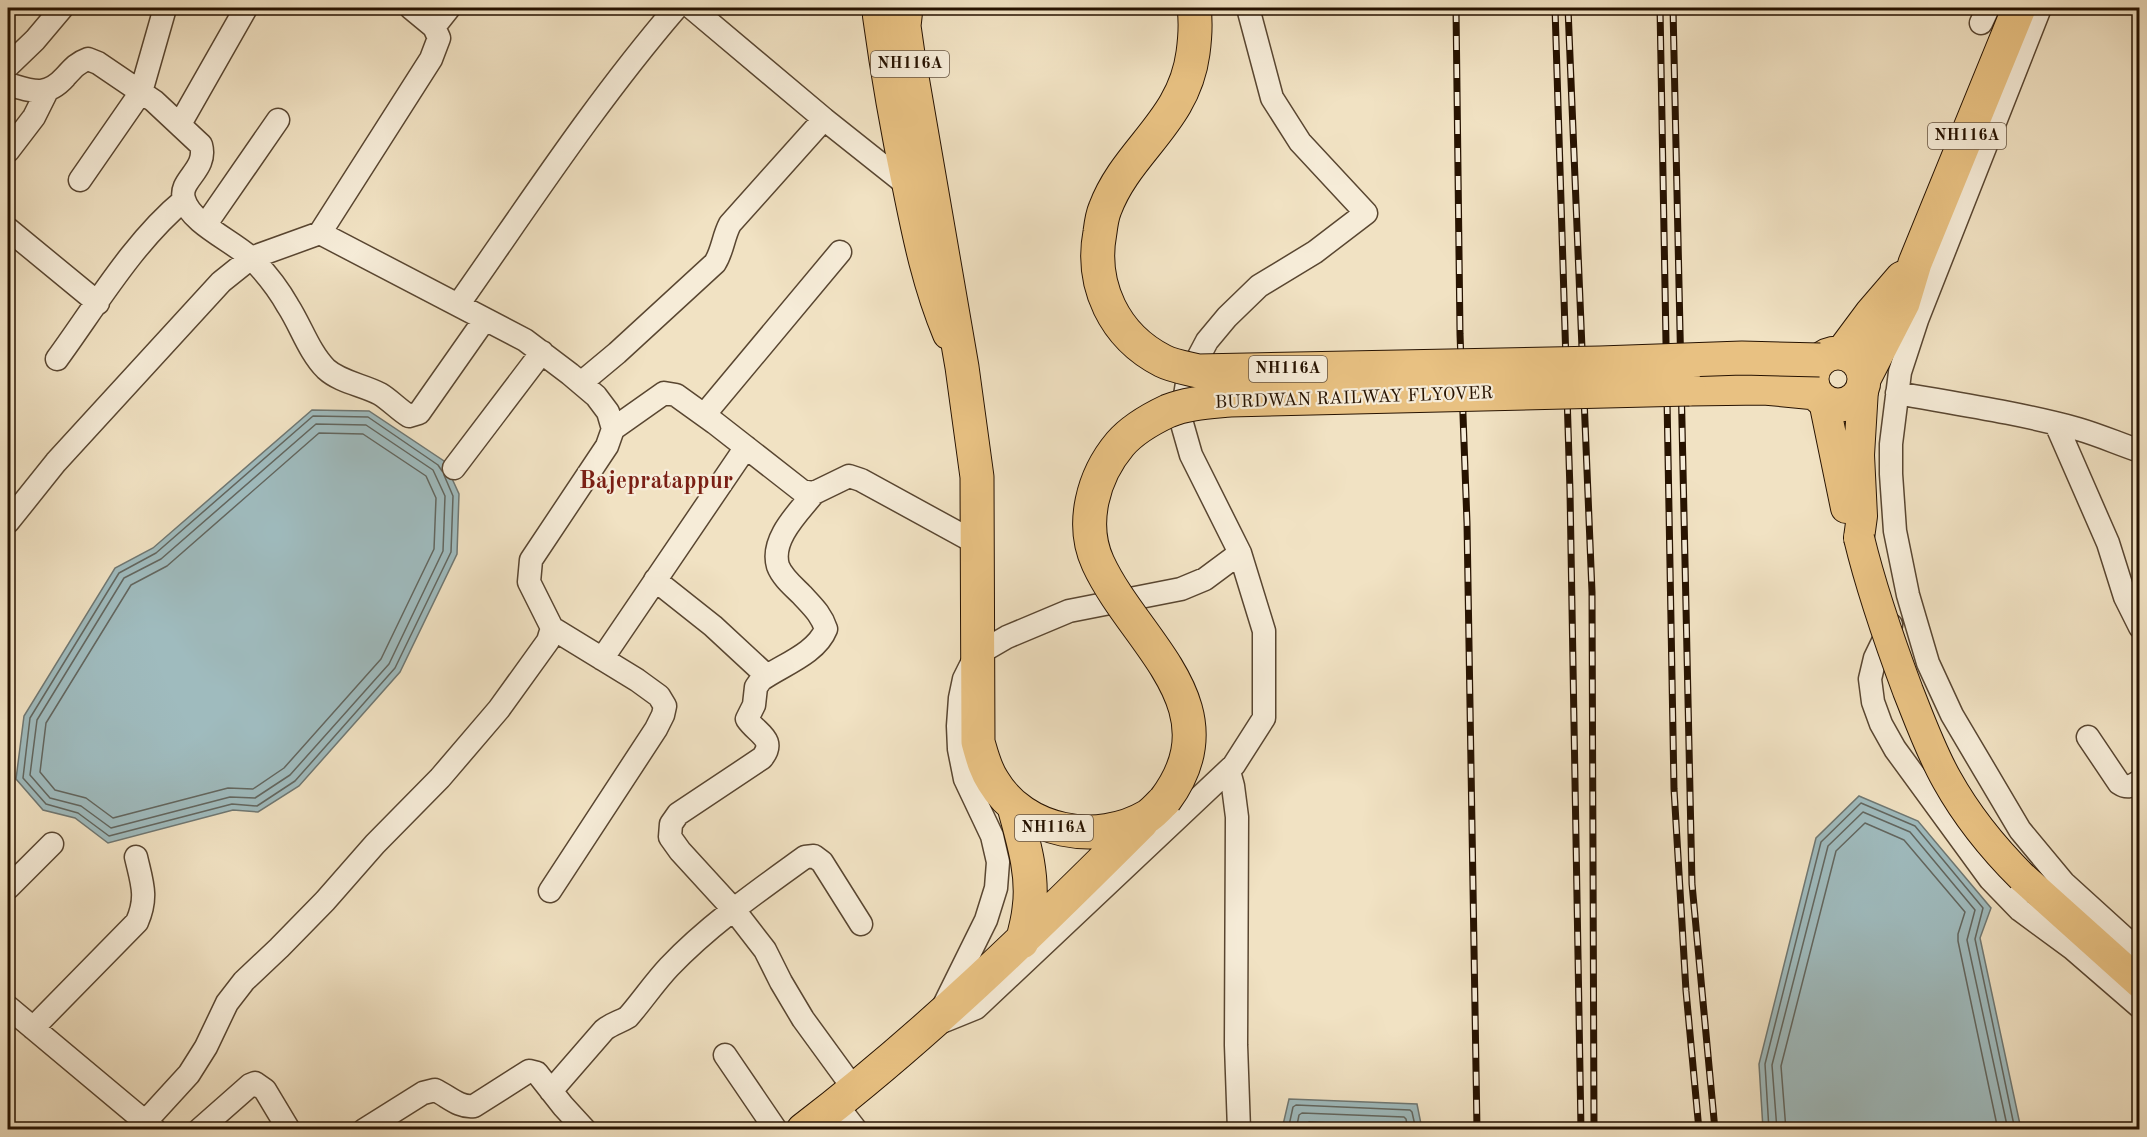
<svg xmlns="http://www.w3.org/2000/svg" width="2147" height="1137" viewBox="0 0 2147 1137" font-family="'Old Standard TT',serif">
<rect width="100%" height="100%" fill="#f1e2c3"/>
<filter id="stains"><feTurbulence type="fractalNoise" baseFrequency=".00333" numOctaves="4"/><feColorMatrix values="0 0 0 0 .2 0 0 0 0 .09 0 0 0 0 .02 0 0 0 .5 -.17"/></filter>
<radialGradient id="worn" r=".72"><stop offset=".6" stop-color="#630" stop-opacity="0"/><stop offset="1" stop-color="#630" stop-opacity=".3"/></radialGradient>
<path fill="#9fbbbe" stroke="#6f7772" stroke-width="1.5" d="M312 410 369 411 444 461 459 494 457 554 400 672 299 786 258 812 233 810 108 843 75 818 43 810 16 779 24 716 115 568 153 548Z
M1859 796 1918 821 1991 908 1980 938 2021 1129H1763L1759 1064 1816 838Z
M1289 1099 1417 1104 1422 1129H1282Z"/>
<g fill="none" stroke-linecap="round" stroke-linejoin="round">
<path stroke="#62665f" stroke-width="1.5" d="M316 424 366 425 433 470 445 496 443 551 389 664 290 775 255 798 230 797 111 828 81 806 50 798 30 775 37 720 124 578 161 559Z
M319 433 363 434 426 476 436 498 434 549 381 659 284 768 253 789 228 788 113 818 86 798 55 790 40 772 46 723 131 585 167 566Z
M442 471 438 465 368 417 313 416 156 553 119 573 30 718 23 778 46 804 78 813 109 836 232 804 257 806 295 781 395 668 451 552 453 496 444 475
M1288 1130 1293 1107 1296 1105 1410 1110 1412 1112 1416 1130
M1296 1130 1299 1115 1302 1113 1404 1117 1406 1119 1408 1130
M1305 1130 1307 1124 1309 1122 1396 1126 1399 1130
M1769 1130 1765 1064 1821 842 1861 803 1915 826 1983 908 1975 939 2015 1130
M1777 1130 1772 1065 1828 846 1863 812 1910 832 1975 910 1967 940 2008 1130
M1786 1130 1781 1066 1836 851 1865 823 1904 840 1965 912 1958 934V941L1998 1130"/>
<defs>
<path id="minor" d="M692 8 824 119 907 185
M2040 8 1917 320 1900 372 1891 444V474L1895 531 1908 595 1928 663 1952 715 2020 830 2064 883 2140 952
M1981 23 1988 8
M434 27 449 8
M8 66 35 40 62 8
M8 84C32 91 46 98 65 77 73 68 77 63 88 59L98 63 154 101 201 145C208 170 178 180 184 199 190 223 235 242 252 259 265 272 279 290 288 306 301 326 309 352 326 369 340 382 363 385 380 394 390 400 399 410 409 416L419 413 485 319
M180 124 246 8
M8 151 34 117 47 91
M80 180 141 92 165 8
M206 224 278 120
M8 229 98 303
M320 233 431 59 439 38 434 27 411 8
M458 305C529 204 596 101 676 8
M57 359C95 307 134 241 184 200
M581 383 617 353 715 263C723 250 723 237 730 224L824 119
M1897 393C1958 404 2019 413 2078 429 2099 435 2119 444 2140 451
M704 415 840 252
M2056 424 2108 543 2125 597 2140 627
M613 429 664 393 676 395 715 423 802 491 814 493 849 476 861 480 978 544
M454 468 542 352
M814 493C799 512 770 539 778 566 782 577 794 587 802 595 813 607 821 614 826 629 816 654 782 665 761 680L756 687 754 705 747 719C757 734 777 739 762 758L678 814 671 824 670 837 680 851 734 910 765 950 781 982 803 1019 854 1089
M8 522 56 462 221 282 251 258 320 233 525 340 570 374 596 396 608 412 613 429 607 446 531 560 529 582 552 628 548 641 499 709 440 778 375 844 325 901 279 948 244 981 227 1003 206 1047 189 1074 146 1121
M655 580 713 626 767 676
M1891 625 1875 658 1870 679 1873 702 1881 724 1895 749 1990 879 2020 910 2073 949 2140 1007
M602 659 746 447
M2088 737 2119 783C2128 789 2131 786 2140 781
M1229 771 1233 786 1237 817 1236 1045 1239 1130
M8 888 52 844
M550 891 656 729 663 715 665 706 659 696 637 680 552 628
M944 1005 986 920 996 888 998 862 992 836 965 779 959 749 958 726 960 698 964 679 976 655 1007 637 1069 611 1181 589 1205 579 1240 553
M8 1007 155 1130
M944 1021 976 1008 1234 765 1264 718V631L1240 553 1191 455 1181 420 1188 377 1207 341 1227 317 1259 286 1315 252 1366 213 1300 142 1272 98 1248 8
M33 1028 137 922C148 897 142 883 136 857
M725 1055 776 1130
M551 1091 604 1030C611 1024 620 1022 628 1017 642 1001 654 983 669 967 709 925 758 891 805 857L814 856 822 862 861 924
M836 1104 856 1130
M199 1130 250 1085 255 1083 265 1090 289 1130
M364 1130 423 1093 435 1090C448 1096 459 1108 474 1106L529 1071 537 1073 563 1106 585 1130"/>
<path id="major" d="M880 8 878 16C886 74 896 131 908 188 918 238 928 286 948 334
M1824 401 1846 508
M1859 538 1862 516 1859 455 1863 389
M2022 877 2140 983"/>
<path id="highway" d="M906 8 904 26 908 54 962 367 977 477 978 742C982 756 985 769 993 781 1024 833 1097 846 1148 816 1154 812 1160 805 1165 800
M1842 353 1871 314 1902 278
M1812 379a26 26 0 1 1 52 0a26 26 0 1 1-52 0Z
M1865 377 1903 303 1915 263 2019 8
M1689 389 1764 388 1816 393
M1014 807C1023 840 1034 875 1029 909 1028 920 1025 931 1022 942
M803 1130C925 1037 1034 930 1142 822"/>
</defs>
<use href="#minor" stroke="#594631" stroke-width="25"/>
<use href="#major" stroke="#261200" stroke-width="32"/>
<use href="#highway" stroke="#261200" stroke-width="35"/>
<use href="#minor" stroke="#f6ecd8" stroke-width="22"/>
<use href="#major" stroke="#e8c182" stroke-width="30"/>
<use href="#highway" stroke="#e8c182" stroke-width="33"/>
<defs>
<path id="rail" d="M1456 8 1460 334 1467 523 1477 1130
M1555 8 1570 491 1581 1130
M1568 8 1592 592 1594 1130
M1660 8 1674 789 1686 991 1699 1130
M1673 8 1692 884 1715 1130"/>
</defs>
<use href="#rail" stroke="#261200" stroke-width="7"/>
<use href="#rail" stroke="#f6ecd8" stroke-width="4.5" stroke-dasharray="14" stroke-linecap="butt"/>
<defs>
<path id="major-bridge" d="M1859 538C1872 592 1889 640 1908 691 1920 721 1931 752 1947 780 1967 816 1993 848 2022 877"/>
<path id="highway-bridge" d="M1194 8C1196 22 1195 38 1193 53 1184 122 1127 150 1105 209 1102 216 1101 224 1100 232 1090 285 1114 336 1163 361 1173 366 1186 368 1198 371L1600 363 1742 358 1820 360
M1165 800C1235 706 1135 643 1098 563 1080 524 1093 476 1120 444 1132 430 1151 419 1168 411 1187 403 1210 402 1230 400L1689 389"/>
</defs>
<use href="#major-bridge" stroke="#261200" stroke-width="32" stroke-linecap="butt"/>
<use href="#highway-bridge" stroke="#261200" stroke-width="35" stroke-linecap="butt"/>
<use href="#major-bridge" stroke="#e8c182" stroke-width="30"/>
<use href="#highway-bridge" stroke="#e8c182" stroke-width="33"/>
</g>
<g text-anchor="middle" dominant-baseline="central" stroke-width="4.5" stroke-linejoin="round" paint-order="stroke">
<g fill="#f6ecd8" stroke="#645341" stroke-width="1.5">
<rect x="871" y="51" width="78" height="26" rx="4.5"/>
<rect x="1928" y="123" width="78" height="26" rx="4.5"/>
<rect x="1249" y="356" width="78" height="26" rx="4.5"/>
<rect x="1015" y="815" width="78" height="26" rx="4.5"/>
</g>
<g font-size="16" font-weight="bold" fill="#261200">
<text x="910" y="64">NH116A</text>
<text x="1967" y="136">NH116A</text>
<text x="1288" y="369">NH116A</text>
<text x="1054" y="828">NH116A</text>
</g>
<g font-size="18" fill="#261200" stroke="#f6ecd8">
<text transform="translate(1354 398) rotate(-2)">BURDWAN RAILWAY FLYOVER</text>
</g>
<g font-size="24" font-weight="bold" fill="#7a1f14" stroke="#f6ecd8">
<text x="656" y="482">Bajepratappur</text>
</g>
</g>
<rect width="2147" height="1137" fill="none" stroke="#f1e2c3" stroke-width="30"/>
<rect x="9" y="9" width="2129" height="1119" fill="none" stroke="#261200" stroke-width="3"/>
<rect x="15" y="15" width="2117" height="1107" fill="none" stroke="#261200" stroke-width="1.5"/>
<rect width="100%" height="100%" filter="url(#stains)"/>
<rect width="100%" height="100%" fill="url(#worn)"/>
</svg>
